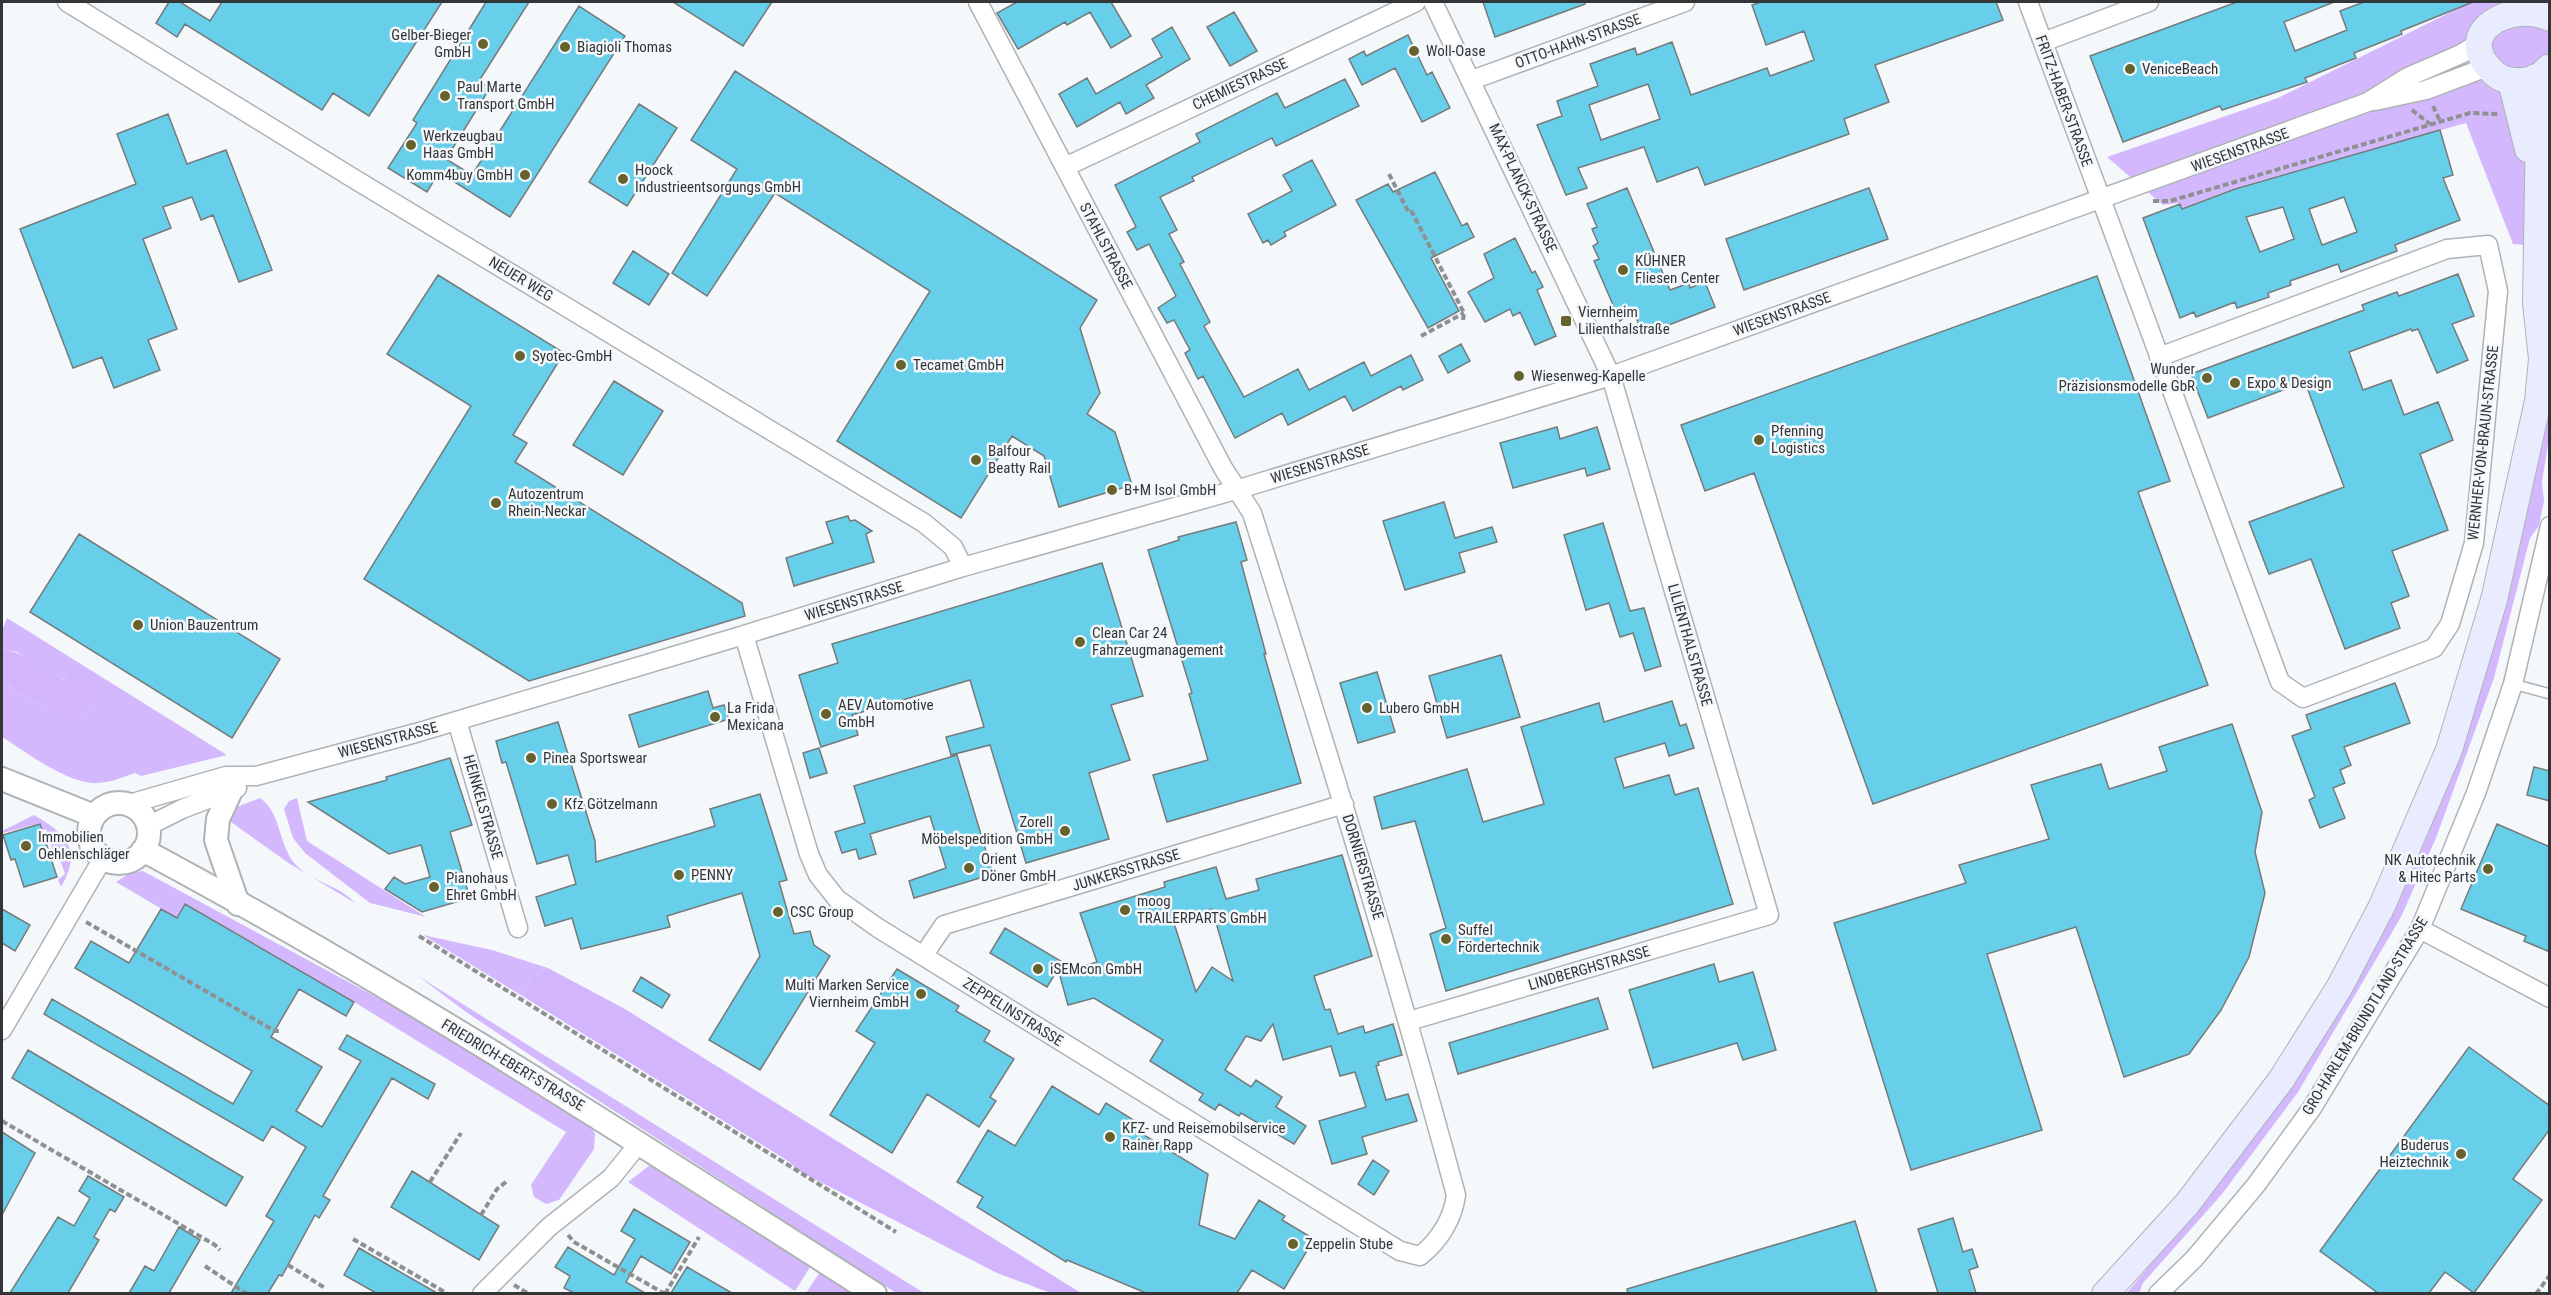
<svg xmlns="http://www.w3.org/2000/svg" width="2551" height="1295" viewBox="0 0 2551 1295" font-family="'Roboto Condensed',sans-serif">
<rect width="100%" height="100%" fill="#f4f8fb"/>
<path fill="#d4b8fe" d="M2471 2H2549V247L2513 244 2466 123 2235 188 2182 208 2180 203 2163 205 2107 157 2278 98Z
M2549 349V438L2542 482 2544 501 2539 526 2530 538 2494 678 2436 838 2401 917 2298 1092 2222 1194 2143 1283 2139 1293 2126 1294 2215 1187 2392 912 2428 835 2485 676 2504 603Z
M7 618 227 755 141 776 135 773C121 778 109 783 94 783 65 782 26 752 2 737V679L22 696 47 705 68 721H77L97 701 66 680 47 673 17 652 2 650V631Z
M260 798C282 813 278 847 297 866 312 882 341 886 355 903L290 864 228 820 237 807Z
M297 798 307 841 426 917 370 903 305 853 293 838 284 809 289 801Z
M34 815C66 834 83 849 61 887L58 880 65 874 57 851H53L46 829 42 830 40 823 3 833 2 831Z
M143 871 417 1019 589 1123 595 1134 594 1149 559 1200 546 1204 534 1197 531 1185 566 1132 354 1002 185 903 177 918 116 882 130 873Z
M423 935 492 950 548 968 532 978 524 997Z
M418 976 924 1293H896L585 1092 466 1012Z
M650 1165 810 1267 795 1291 628 1182Z
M820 1272 853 1293H806Z"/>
<path fill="#d2b5fd" d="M2 650C25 651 42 671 65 680L75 664 101 681 103 689 97 701 77 721 68 722 47 705 22 696 2 679Z
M548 968 625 1009 1081 1293H1051L997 1273 799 1171 788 1161 524 997 532 978Z"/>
<path fill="#68cfeb" stroke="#757a7b" stroke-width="1.5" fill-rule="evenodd" d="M169 2H180L210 21 222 2H442L369 116 333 93 322 110 185 24 177 37 156 23Z
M486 2H529L479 81 490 88 446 159 472 175 579 6 625 36 510 217 439 172 427 192 388 168 417 123 413 120Z
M673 2H772L743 46Z
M1017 2H1111L1131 36 1111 48 1090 12 1067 25 1065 22 1018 49 997 13Z
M1483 2H1584L1585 4 1495 37Z
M1761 2H1996L2003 20 1875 65 1889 102 1844 119 1849 134 1705 185 1698 167 1657 182 1644 147 1578 168 1587 188 1566 195 1537 125 1562 116 1557 101 1598 86 1590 64 1635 48 1637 55 1672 42 1691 95 1767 68 1770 76 1814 60 1804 31 1766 45 1752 5ZM1648 84 1660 119 1601 140 1589 105Z
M2237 2H2334L2284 22 2295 51 2347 30 2340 11 2364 2H2473L2401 31 2402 34 2354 53 2356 58 2305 78 2307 82 2222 110 2220 106 2123 142 2090 56Z
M1234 12 1257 51 1230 66 1207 27Z
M1172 27 1190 59 1146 85 1154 98 1126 114 1120 102 1077 127 1059 94 1087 78 1096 94 1162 57 1152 39Z
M1408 35 1427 75 1432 72 1450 108 1422 122 1395 68 1362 85 1349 59 1364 51 1366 56Z
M735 71 1097 300 1080 328 1100 393 1087 414 1115 432 1132 485 1059 507 1044 456 1012 436 961 518 837 441 930 291 775 193 707 296 672 273 737 169 691 140Z
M1345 79 1359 106 1276 146 1272 138 1192 177 1194 181 1160 197 1177 230 1169 234 1184 262 1180 264 1210 322 1204 326 1244 397 1298 369 1309 390 1364 362 1371 376 1411 355 1423 380 1403 390 1401 386 1353 411 1345 396 1288 425 1282 413 1235 438 1203 376 1198 379 1185 353 1190 350 1174 320 1167 323 1158 308 1176 296 1149 244 1137 250 1127 232 1136 227 1115 185 1200 142 1196 134 1277 93 1285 108Z
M639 104 677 128 627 206 589 182Z
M168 114 187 164 226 150 272 270 239 282 213 215 201 220 192 197 163 207 171 228 143 239 177 329 148 340 160 370 114 388 102 357 73 368 20 229 136 184 117 134Z
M2440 130 2453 175 2443 178 2460 220 2395 245 2397 251 2341 272 2338 264 2290 281 2291 285 2268 293 2269 297 2237 308 2235 302 2196 317 2194 312 2180 318 2143 218 2180 204 2182 209 2235 189ZM2344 197 2357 232 2322 245 2309 209ZM2283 207 2294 239 2260 252 2246 217Z
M1312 160 1336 205 1284 232 1286 236 1271 245 1268 240 1263 243 1248 214 1292 191 1283 175Z
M1435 172 1462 226 1467 223 1474 237 1431 258 1459 311 1428 328 1356 200 1388 184 1393 192Z
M1627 188 1670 290 1689 283 1690 288 1705 282 1715 307 1643 335 1633 310 1620 321 1594 261 1599 259 1593 246 1598 243 1592 229 1597 227 1587 204Z
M1869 188 1888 239 1744 290 1726 239Z
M1515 238 1532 273 1535 271 1543 287 1537 290 1556 336 1535 345 1520 312 1513 316 1510 309 1485 322 1468 292 1494 278 1484 254Z
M633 251 669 274 649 305 613 283Z
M2458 274 2474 316 2452 324 2468 360 2437 373 2418 329 2412 331 2411 329 2349 352 2363 390 2391 380 2404 415 2438 402 2453 440 2420 454 2448 530 2392 551 2409 596 2391 603 2400 628 2345 649 2311 559 2269 574 2249 522 2344 487 2305 382 2208 418 2191 374 2364 310 2362 305 2397 292 2399 296Z
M438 275 564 353 513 435 527 443 515 462 742 603 745 616 529 681 364 579 471 406 387 354Z
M2097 276 2170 481 2138 492 2208 685 1873 804 1754 473 1705 491 1681 425Z
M1461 344 1470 361 1448 373 1439 356Z
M614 381 663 411 623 475 573 445Z
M1557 427 1560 439 1597 427 1610 469 1587 476 1585 468 1513 488 1500 443Z
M1444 502 1455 538 1492 527 1497 542 1459 553 1465 572 1405 590 1383 521Z
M848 516 850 521 855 520 872 531 866 534 874 562 794 586 786 558 833 543 826 522Z
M1236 522 1247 560 1241 562 1266 654H1264L1301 783 1167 822 1153 775 1208 760 1189 694 1192 693 1148 550 1179 540 1178 537Z
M1603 523 1630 611 1644 608 1661 666 1645 671 1633 633 1620 637 1609 603 1586 610 1564 535Z
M79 534 280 659 232 738 30 612Z
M1102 563 1143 696 1111 705 1130 760 1089 773 1109 839 1026 863 990 745 951 755 946 737 984 727 970 680 852 715 858 735 821 747 799 675 838 663 832 644Z
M1501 655 1520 717 1447 738 1429 676Z
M1377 672 1395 732 1358 743 1340 683Z
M2395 683 2410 723 2344 747 2351 765 2340 770 2345 783 2333 788 2345 818 2320 828 2309 800 2315 797 2292 736 2311 729 2306 715Z
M708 691 713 708 724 705 729 719 639 747 629 715Z
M1672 701 1680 726 1686 724 1694 748 1669 756 1665 743 1615 758 1624 788 1669 775 1675 795 1698 788 1733 904 1446 991 1430 934 1446 928 1415 821 1382 829 1374 797 1467 769 1483 822 1544 804 1521 727 1599 703 1604 722Z
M558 722 595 841 596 862 715 826 710 809 760 794 787 880 779 882 794 934 810 931 814 945 830 956 760 1070 709 1040 760 956 742 893 667 916 670 927 581 949 572 918 545 926 536 897 576 884 568 855 537 864 506 762 502 763 496 741Z
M2232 724 2262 812 2255 852 2265 893 2249 957 2221 1010 2189 1054 2124 1077 2076 927 1987 954 2042 1130 1911 1170 1834 923 1966 883 1959 865 2049 839 2031 785 2101 764 2109 789 2167 771 2159 747Z
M819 748 827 773 810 778 803 753Z
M957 755 993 874 914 898 909 881 946 868 930 816 870 834 876 854 859 859 856 849 842 853 835 832 865 823 854 786Z
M450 758 472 825 450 832 470 898 422 912 385 889 394 877 405 884 430 877 421 845 389 854 308 802 387 780 386 777Z
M2534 767 2550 771V801L2527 795Z
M40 824 57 877 24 887 15 859 11 860 3 835Z
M2497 824 2550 847V952L2524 941 2526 936 2461 909Z
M1342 855 1372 956 1314 976 1325 1010 1330 1009 1338 1034 1363 1026 1365 1033 1393 1024 1402 1055 1378 1062 1379 1065 1376 1066 1386 1100 1408 1094 1417 1121 1362 1137 1367 1154 1332 1164 1319 1121 1366 1107 1355 1072 1340 1076 1331 1046 1283 1060 1273 1024 1261 1041 1246 1036 1225 1070 1251 1087 1256 1080 1282 1097 1276 1107 1306 1126 1294 1144 1241 1113 1239 1116 1219 1104 1215 1110 1199 1100 1203 1094 1150 1061 1163 1040 1094 998 1068 1005 1058 969 1047 987 990 953 1005 928 1074 969 1097 962 1080 913 1165 887 1164 882 1216 867 1226 899 1259 890 1256 879ZM1212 909 1233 981 1212 967 1196 992 1173 920Z
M185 904 354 1002 346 1016 299 989 271 1037 322 1067 296 1111 322 1127 361 1061 339 1049 347 1035 435 1084 428 1099 392 1078 323 1196 330 1200 319 1218 315 1215 282 1276 279 1275 268 1293H231L274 1221 266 1216 306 1147 272 1126 263 1141 44 1014 52 999 233 1104 252 1071 75 968 91 941 129 963 161 909 177 918Z
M2 909 30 925 15 951 2 943Z
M1714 964 1719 982 1753 972 1776 1050 1743 1060 1737 1043 1653 1068 1629 990Z
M897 969 959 1006 956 1011 990 1031 984 1041 1014 1059 990 1097 996 1101 979 1127 927 1094 892 1153 830 1115 875 1043 856 1031Z
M641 977 670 995 662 1008 633 991Z
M1598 998 1608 1029 1458 1074 1449 1043Z
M2469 1047 2550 1106V1129L2513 1179 2542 1200 2474 1293 2445 1272 2429 1293H2378L2320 1251Z
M28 1050 243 1177 226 1206 12 1078Z
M1052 1086 1099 1115 1106 1103 1148 1129 1144 1135 1208 1174 1199 1225 1235 1239 1259 1200 1285 1216 1282 1220 1314 1239 1284 1289 1252 1270 1237 1293H1146L1067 1260 1066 1262 977 1207 983 1197 957 1182 988 1130 1015 1146Z
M2 1132 35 1153 2 1215Z
M1373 1160 1389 1171 1374 1195 1358 1184Z
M412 1171 499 1226 479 1260 391 1207Z
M88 1176 124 1197 115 1212 110 1209 94 1237 99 1240 68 1293H10L58 1217 74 1226 90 1198 79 1191Z
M634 1209 690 1242 671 1274 641 1256 626 1282 645 1293H574L564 1288 570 1276 555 1267 568 1247 614 1275 635 1239 621 1231Z
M1953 1218 1963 1252 1972 1249 1978 1267 1969 1270 1976 1293H1938L1918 1229Z
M1855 1221 1877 1293H1628L1627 1289Z
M179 1227 200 1240 169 1293H129L145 1266 154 1271Z
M359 1248 395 1269 437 1293H376L344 1275Z
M687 1267 732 1293H671Z"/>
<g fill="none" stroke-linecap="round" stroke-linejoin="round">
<defs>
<path id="service" d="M2513 684 2550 694"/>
<path id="minor" d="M67 2 356 180 924 523 953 547 963 567
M2028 2 2280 682 2303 698 2434 648 2450 624 2474 543 2498 291 2488 245 2447 249 2159 357
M2043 42 2149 2
M1472 80 1685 2
M2375 101 2426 90 2487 67
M1065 167 1416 2
M744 635 809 854 818 875 837 899 878 928 1400 1251 1420 1256C1439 1241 1453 1219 1456 1195 1394 965 1324 739 1252 513L1223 468 978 2
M457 721 518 928
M129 804 226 776H256L416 733 744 635 963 567 1239 489 1611 376 2368 102 2408 77 2461 54 2479 43
M148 826 182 809 237 788
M2420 929 2550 998
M923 956 944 925 1344 804
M1409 1021 1769 915 1611 376 1433 2
M2 1030 103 858
M482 1294 549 1227 611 1178 640 1142
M2158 1294 2194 1259 2256 1185 2312 1108 2420 929 2476 793 2513 684 2550 526"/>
<path id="tertiary" d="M2 779 94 816
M230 793 218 819 216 840 238 904
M89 833a30 30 0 1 1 60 0a30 30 0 1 1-60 0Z
M143 850C395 985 634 1140 875 1294"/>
<path id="secondary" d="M2548 68C2540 78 2528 82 2515 81 2506 81 2497 77 2491 70 2453 31 2512 0 2550 18
M2511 81 2528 149
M2105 1294 2187 1204 2281 1080 2339 988 2382 906 2449 750 2494 600 2538 401 2542 359 2536 303 2539 126 2536 77"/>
</defs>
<use href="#service" stroke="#afb3b6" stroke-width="12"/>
<use href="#minor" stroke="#afb3b6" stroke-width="21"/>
<use href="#tertiary" stroke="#afb3b6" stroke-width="26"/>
<use href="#secondary" stroke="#afb3b6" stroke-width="28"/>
<path stroke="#8e9092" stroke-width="4" stroke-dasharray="6 3" stroke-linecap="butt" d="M2433 106 2440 121
M2412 110 2430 124
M1389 174 1409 213 1412 212 1464 313 1463 320
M2153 201H2170L2470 113 2499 114
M1421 336 1464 313
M86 922 275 1031H280
M419 936 896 1232
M2 1121 215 1245 220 1250
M430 1182 461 1133
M481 1215 497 1189 506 1182
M568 1235 574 1242 665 1294
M353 1239 448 1294
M288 1265 325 1288
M205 1266 247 1294
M514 1285 529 1294
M665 1294 699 1237
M2536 1294 2550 1275"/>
<use href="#service" stroke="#fff" stroke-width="9"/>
<use href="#minor" stroke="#fff" stroke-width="18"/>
<use href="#tertiary" stroke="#fff" stroke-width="22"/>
<use href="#secondary" stroke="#e8ecfe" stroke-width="26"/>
</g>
<g fill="#66622e" stroke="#f4f8fb" stroke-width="2">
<circle cx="483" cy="44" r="6"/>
<circle cx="565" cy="47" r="6"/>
<circle cx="1414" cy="51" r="6"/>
<circle cx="2130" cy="69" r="6"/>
<circle cx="445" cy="96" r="6"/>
<circle cx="411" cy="145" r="6"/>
<circle cx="525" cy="175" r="6"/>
<circle cx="623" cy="179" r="6"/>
<circle cx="1623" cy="270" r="6"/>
<rect x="1560" y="315" width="12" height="12" rx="3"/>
<circle cx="520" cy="356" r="6"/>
<circle cx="901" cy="365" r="6"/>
<circle cx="1519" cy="376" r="6"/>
<circle cx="2207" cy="378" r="6"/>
<circle cx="2235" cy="383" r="6"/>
<circle cx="1759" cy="440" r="6"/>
<circle cx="976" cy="460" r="6"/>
<circle cx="1112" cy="490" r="6"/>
<circle cx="496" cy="503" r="6"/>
<circle cx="138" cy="625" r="6"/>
<circle cx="1080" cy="642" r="6"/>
<circle cx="1367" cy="708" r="6"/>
<circle cx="826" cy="714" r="6"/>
<circle cx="715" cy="717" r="6"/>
<circle cx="531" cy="758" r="6"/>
<circle cx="552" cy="804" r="6"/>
<circle cx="1065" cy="831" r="6"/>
<circle cx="26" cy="846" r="6"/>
<circle cx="969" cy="868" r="6"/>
<circle cx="2488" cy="869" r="6"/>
<circle cx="679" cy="875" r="6"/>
<circle cx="434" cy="887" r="6"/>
<circle cx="1125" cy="910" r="6"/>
<circle cx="778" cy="912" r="6"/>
<circle cx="1446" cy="939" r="6"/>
<circle cx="1038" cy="969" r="6"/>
<circle cx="921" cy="994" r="6"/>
<circle cx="1110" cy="1137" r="6"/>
<circle cx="2461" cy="1154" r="6"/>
<circle cx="1293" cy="1244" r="6"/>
</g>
<g text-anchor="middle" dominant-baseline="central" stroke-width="5" stroke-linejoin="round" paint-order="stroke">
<g font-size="15" fill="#343536" stroke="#f4f8fb" text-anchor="start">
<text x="471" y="35" text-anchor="end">Gelber-Bieger<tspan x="471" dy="17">GmbH</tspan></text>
<text x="577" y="47">Biagioli Thomas</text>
<text x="1426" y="51">Woll-Oase</text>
<text x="2142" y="69">VeniceBeach</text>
<text x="457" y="87">Paul Marte<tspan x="457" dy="17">Transport GmbH</tspan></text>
<text x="423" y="136">Werkzeugbau<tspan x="423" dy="17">Haas GmbH</tspan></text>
<text x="635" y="170">Hoock<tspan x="635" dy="17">Industrieentsorgungs GmbH</tspan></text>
<text x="513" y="175" text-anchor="end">Komm4buy GmbH</text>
<text x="1635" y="261">KÜHNER<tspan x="1635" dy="17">Fliesen Center</tspan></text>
<text x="1578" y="312">Viernheim<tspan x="1578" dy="17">Lilienthalstraße</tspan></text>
<text x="532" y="356">Syotec-GmbH</text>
<text x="913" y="365">Tecamet GmbH</text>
<text x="2195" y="369" text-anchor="end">Wunder<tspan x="2195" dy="17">Präzisionsmodelle GbR</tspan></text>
<text x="1531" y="376">Wiesenweg-Kapelle</text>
<text x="2247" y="383">Expo &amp; Design</text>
<text x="1771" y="431">Pfenning<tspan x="1771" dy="17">Logistics</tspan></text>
<text x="988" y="451">Balfour<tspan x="988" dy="17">Beatty Rail</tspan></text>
<text x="1124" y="490">B+M Isol GmbH</text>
<text x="508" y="494">Autozentrum<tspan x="508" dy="17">Rhein-Neckar</tspan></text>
<text x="150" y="625">Union Bauzentrum</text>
<text x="1092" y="633">Clean Car 24<tspan x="1092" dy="17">Fahrzeugmanagement</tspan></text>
<text x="838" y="705">AEV Automotive<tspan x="838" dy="17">GmbH</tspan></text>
<text x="727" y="708">La Frida<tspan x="727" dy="17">Mexicana</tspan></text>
<text x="1379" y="708">Lubero GmbH</text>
<text x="543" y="758">Pinea Sportswear</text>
<text x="564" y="804">Kfz Götzelmann</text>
<text x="1053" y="822" text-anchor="end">Zorell<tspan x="1053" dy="17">Möbelspedition GmbH</tspan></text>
<text x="38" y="837">Immobilien<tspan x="38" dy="17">Oehlenschläger</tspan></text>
<text x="981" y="859">Orient<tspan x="981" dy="17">Döner GmbH</tspan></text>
<text x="2476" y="860" text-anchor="end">NK Autotechnik<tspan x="2476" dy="17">&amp; Hitec Parts</tspan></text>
<text x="691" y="875">PENNY</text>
<text x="446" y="878">Pianohaus<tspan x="446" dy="17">Ehret GmbH</tspan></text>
<text x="1137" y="901">moog<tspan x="1137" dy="17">TRAILERPARTS GmbH</tspan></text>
<text x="790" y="912">CSC Group</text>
<text x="1458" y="930">Suffel<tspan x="1458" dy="17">Fördertechnik</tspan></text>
<text x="1050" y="969">iSEMcon GmbH</text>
<text x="909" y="985" text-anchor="end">Multi Marken Service<tspan x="909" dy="17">Viernheim GmbH</tspan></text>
<text x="1122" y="1128">KFZ- und Reisemobilservice<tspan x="1122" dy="17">Rainer Rapp</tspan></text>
<text x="2449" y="1145" text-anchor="end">Buderus<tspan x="2449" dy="17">Heiztechnik</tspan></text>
<text x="1305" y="1244">Zeppelin Stube</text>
</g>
<g font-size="15" fill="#343536" stroke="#f4f8fb">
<text transform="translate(1578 41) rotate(-20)">OTTO-HAHN-STRASSE</text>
<text transform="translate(1240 84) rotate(-25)">CHEMIESTRASSE</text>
<text transform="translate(2064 101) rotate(70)">FRITZ-HABER-STRASSE</text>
<text transform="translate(2240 150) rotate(-20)">WIESENSTRASSE</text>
<text transform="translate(1523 188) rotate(65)">MAX-PLANCK-STRASSE</text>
<text transform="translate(1106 246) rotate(62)">STAHLSTRASSE</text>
<text transform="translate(521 279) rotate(31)">NEUER WEG</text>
<text transform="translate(1782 314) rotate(-20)">WIESENSTRASSE</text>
<text transform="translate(2483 443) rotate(-84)">WERNHER-VON-BRAUN-STRASSE</text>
<text transform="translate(1320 464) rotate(-17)">WIESENSTRASSE</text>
<text transform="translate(854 601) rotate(-17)">WIESENSTRASSE</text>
<text transform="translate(1690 645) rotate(74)">LILIENTHALSTRASSE</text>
<text transform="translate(388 740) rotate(-15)">WIESENSTRASSE</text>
<text transform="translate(483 807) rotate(74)">HEINKELSTRASSE</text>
<text transform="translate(1363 867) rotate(73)">DORNIERSTRASSE</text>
<text transform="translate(1126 870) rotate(-17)">JUNKERSSTRASSE</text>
<text transform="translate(1589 968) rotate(-16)">LINDBERGHSTRASSE</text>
<text transform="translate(1013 1012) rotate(32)">ZEPPELINSTRASSE</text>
<text transform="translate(2365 1016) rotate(-59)">GRO-HARLEM-BRUNDTLAND-STRASSE</text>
<text transform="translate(513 1065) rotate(31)">FRIEDRICH-EBERT-STRASSE</text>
</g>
</g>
<rect width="2551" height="1295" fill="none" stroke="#343536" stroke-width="6"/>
</svg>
